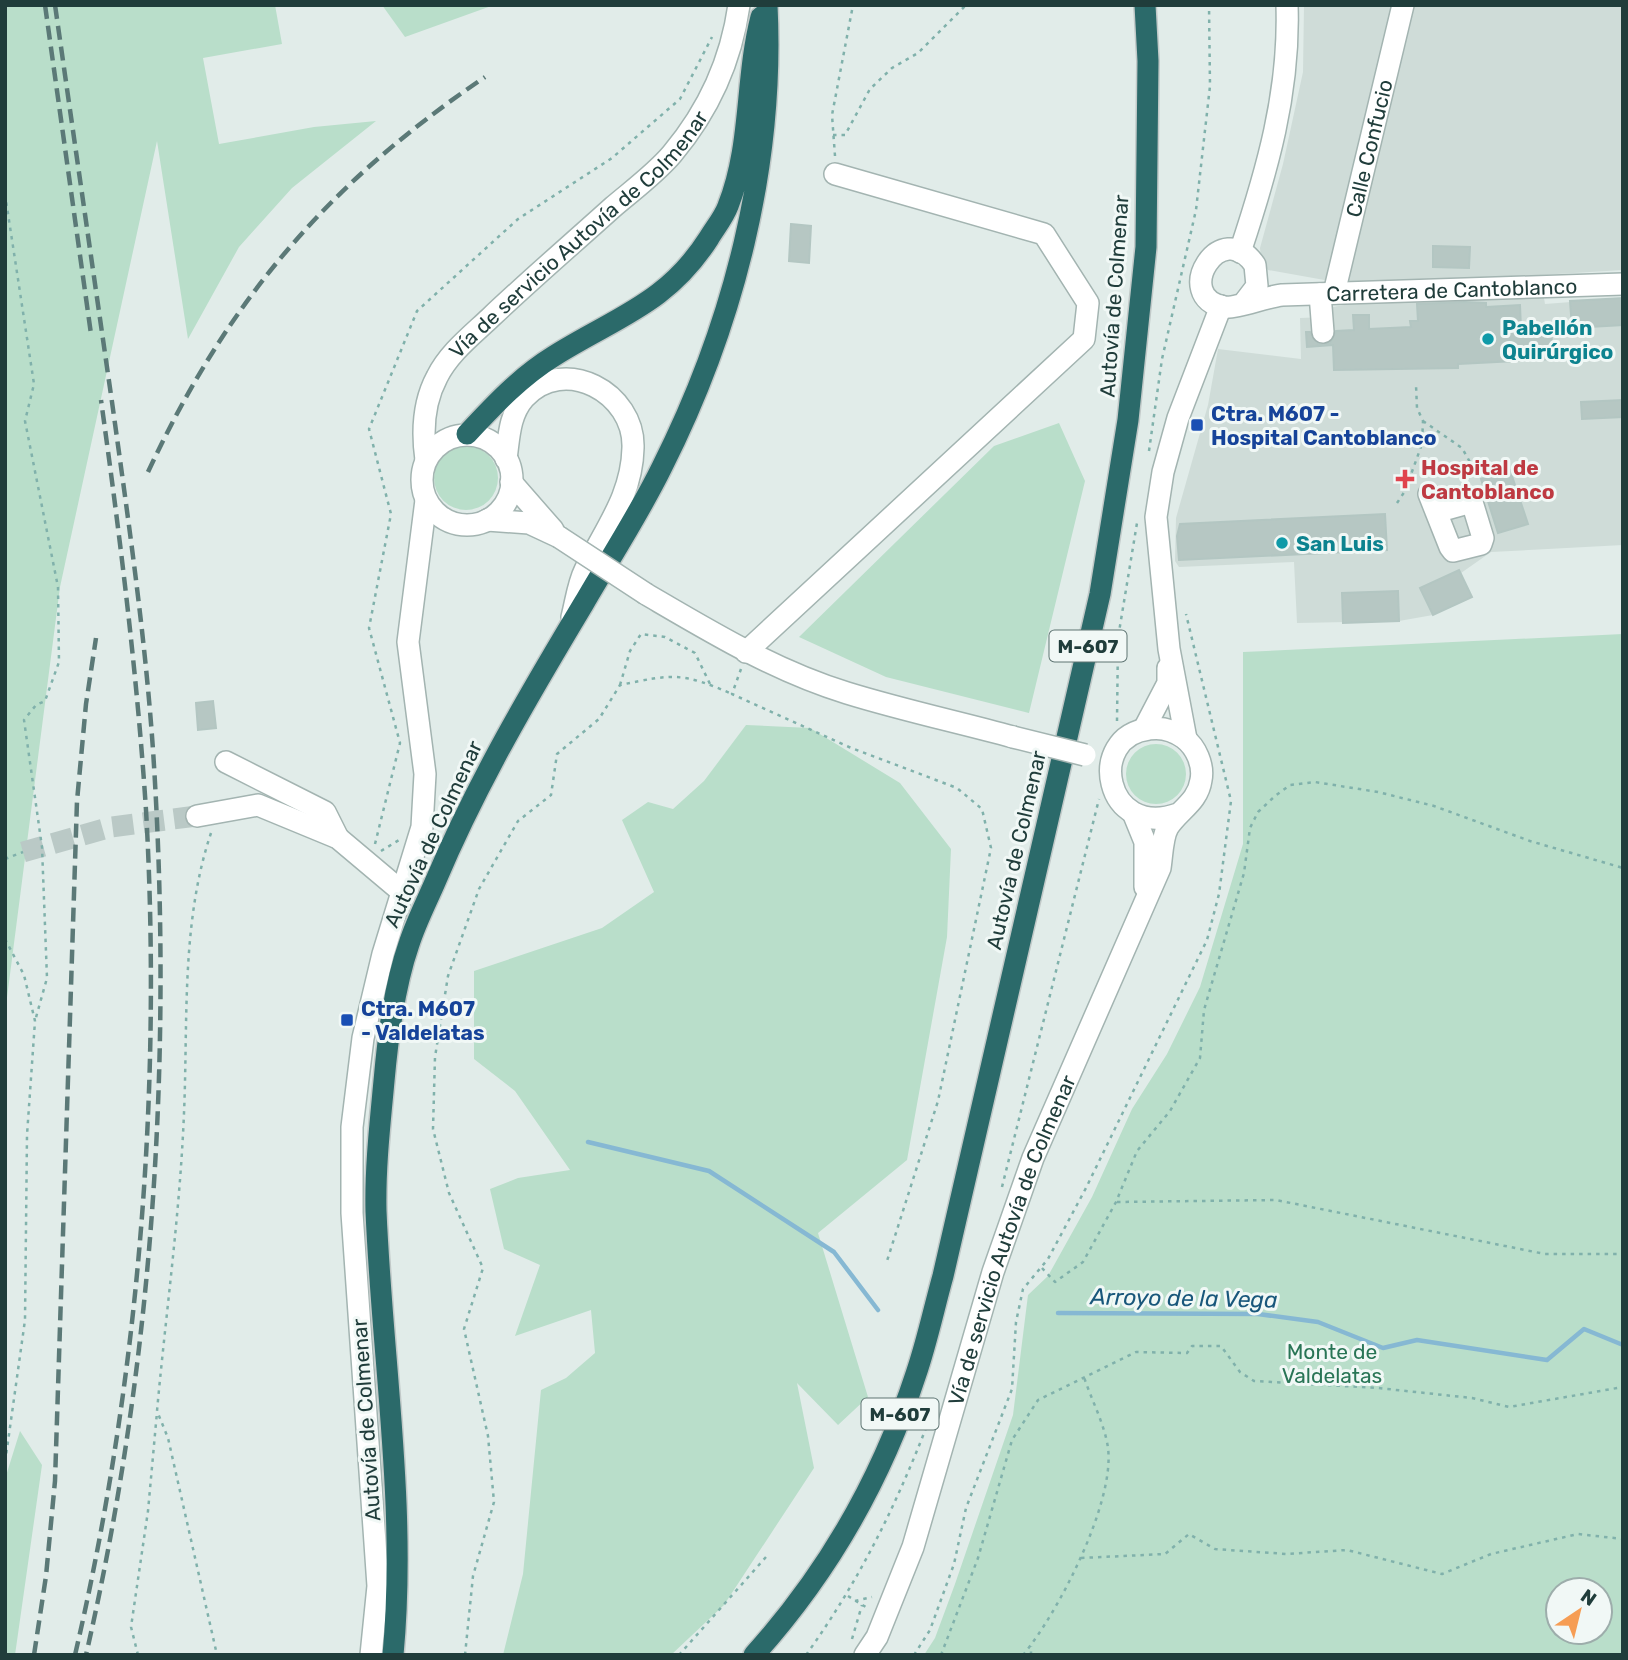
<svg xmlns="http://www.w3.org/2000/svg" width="1628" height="1660" viewBox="0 0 1628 1660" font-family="Rubik,sans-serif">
<rect width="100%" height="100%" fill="#e1ece9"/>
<path fill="#cfdcd8" d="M1304 5H1623V270L1358 286 1268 270 1261 258 1260 248 1283 164 1303 72Z
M1407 295 1544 298 1545 304 1623 298V545L1491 552 1461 573 1472 597 1433 615 1399 621 1297 623 1294 562 1179 567 1175 561 1176 518 1208 405 1218 349 1301 359 1300 318 1326 317V308Z"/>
<path fill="#b9deca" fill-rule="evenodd" d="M5 5H275L282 44 203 58 219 144 314 127 376 121 292 188 239 247 188 339 157 141 60 587 5 1013Z
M382 5H494L405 37Z
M1059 423 1085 481 1029 713 886 677 799 637 994 446Z
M434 478a32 32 0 1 1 64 0a32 32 0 1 1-64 0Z
M1623 634V1655H924L935 1638 955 1584 1013 1415 1028 1295 1048 1276 1092 1197 1132 1109 1167 1054 1200 987 1243 844V652ZM1600 1590V1632H1558V1590Z
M746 725 810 728 900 783 951 849 947 937 907 1160 818 1233 868 1397 838 1425 797 1383 814 1468 724 1605 671 1655H503L523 1574 541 1390 566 1378 595 1353 591 1310 515 1336 540 1265 504 1249 490 1189 518 1178 570 1170 515 1091 474 1059V971L602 928 654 892 622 820 648 802 673 809 704 781Z
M1126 774a30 30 0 1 1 60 0a30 30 0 1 1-60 0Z
M20 1431 42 1465 15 1655H5V1479Z"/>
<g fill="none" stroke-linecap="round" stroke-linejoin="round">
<path stroke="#86b8d3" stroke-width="4.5" d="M588 1142 709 1171 834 1252 878 1310
M1058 1313 1258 1314 1318 1322 1383 1348 1417 1340 1547 1360 1584 1329 1623 1345"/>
</g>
<path fill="#b6c7c3" stroke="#b3c6c2" stroke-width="2" d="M791 224 811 226 809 263 789 261Z
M1433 246 1470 247 1469 268 1433 267Z
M1623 298V325L1572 328 1570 301Z
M1465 302 1486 303V307L1520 305 1521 329 1551 328 1553 359 1458 364V368L1334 370 1333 345 1307 347 1306 332H1310L1318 344 1330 343 1336 331 1354 330 1353 315H1369V329L1411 327 1410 321H1418L1417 304Z
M1623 400V417L1582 419 1581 402Z
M1510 470 1528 524 1498 533 1481 479Z
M1385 514 1387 550 1179 560 1177 536 1180 524Z
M1459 570 1472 597 1433 615 1420 588Z
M1398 591 1399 621 1343 623 1342 593Z
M213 701 216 728 198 730 196 703Z"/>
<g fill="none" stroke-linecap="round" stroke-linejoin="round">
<path stroke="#bac9c6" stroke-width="21" stroke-dasharray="21 10" stroke-linecap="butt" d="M23 852 111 827 197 816"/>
<defs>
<g id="minor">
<path d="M1240 252C1267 171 1290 92 1287 5"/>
<path id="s1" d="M1334 293 1403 5"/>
<path d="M1320 294 1323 332"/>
<path id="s2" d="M1244 303 1257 286 1255 265C1221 215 1171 297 1224 307 1235 309 1265 297 1282 295L1623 284"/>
<circle cx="467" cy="480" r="45"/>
<path d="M506 459C509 438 509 415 524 398 564 354 635 393 633 448 632 496 605 529 585 570 578 584 576 602 572 617"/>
<path id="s3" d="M426 460C422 432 423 403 437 377 449 353 471 336 490 318 530 280 572 244 613 207 633 190 656 173 672 154 709 110 731 62 739 5"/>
<path d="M511 482 553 530"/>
<path d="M1429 494 1450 547 1453 551 1481 544 1483 538 1472 502 1436 512"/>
<path d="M487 520 529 523 559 537"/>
<path d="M646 594C711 632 775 671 847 693 902 710 958 722 1013 737"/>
<path d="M746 652 1084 339 1088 303 1044 234 835 174"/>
<path d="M1144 729 1168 683V668"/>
<path d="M1186 739 1169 649 1156 517 1163 472 1178 418 1221 306"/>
<path d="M226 762 325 812 338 838"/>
<path d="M1134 815 1145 842V887"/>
<path d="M197 816 258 805 338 838 401 891"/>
<path d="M371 1655 378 1586 352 1213V1127L363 1038 383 954 422 827 425 774 408 642 426 500"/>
<path id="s4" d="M865 1655 877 1637 913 1547 993 1272 1033 1158 1160 868C1162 856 1162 837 1168 827 1179 810 1198 802 1201 780 1204 765 1196 747 1184 738 1173 730 1161 727 1149 729 1086 736 1104 840 1178 814"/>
</g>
<path id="highway" d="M467 434C494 405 520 377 554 356 616 317 667 304 709 238 715 228 724 217 728 206 752 146 745 79 761 17
M393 1655C407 1507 382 1359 376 1211 375 1168 380 1124 384 1081 388 1036 394 987 409 944 416 922 427 901 436 880 477 783 530 693 584 603 610 558 639 514 662 467 733 326 775 165 767 5
M754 1655C828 1573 882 1478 916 1374 927 1342 934 1308 943 1276L1100 594 1128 420 1146 247 1148 61 1145 5"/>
</defs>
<use href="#minor" stroke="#a3b4b1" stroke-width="24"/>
<use href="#highway" stroke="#c1c9c8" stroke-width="24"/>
<path stroke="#80b1ab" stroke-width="2.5" stroke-dasharray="3.5 5" stroke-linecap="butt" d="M833 135H845L870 89 892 68 918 53 966 5
M835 156 832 115 853 5
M5 194 34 384 25 421 58 587 59 662 45 701 36 705 24 720 42 847 47 978 35 1021
M1423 421 1462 448 1475 471
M1149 451 1162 359 1196 210 1210 86 1209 5
M1397 503 1405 491 1422 444 1423 421 1417 408 1416 385
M741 669 732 694 849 747 957 788 982 809 991 848 938 1101 887 1261
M620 685 630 651 641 634 665 637 695 653 710 684
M1117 721 1118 638 1137 523
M211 833C181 922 188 1021 184 1113 180 1213 166 1312 157 1411L168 1438 217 1655
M375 844 400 743 369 628 391 514 369 429 417 311 518 219 612 158 680 99 712 37
M381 851 399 840
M5 859 23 852
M5 939 24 975 35 1021 27 1135 25 1320 5 1463
M1002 1187 1099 799
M1117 1202 1276 1200 1545 1254H1623
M1042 1268 1055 1282 1083 1262 1116 1202 1137 1151 1170 1111 1200 1058 1204 1010 1244 873 1250 828 1258 812 1275 796 1290 785 1315 782 1378 792 1434 806 1530 841 1623 868
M1081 1558 1165 1554 1189 1534 1215 1549 1286 1554 1347 1550 1442 1574 1491 1554 1578 1534 1623 1539
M848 1596 869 1609
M855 1601 872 1597
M852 1639 862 1605
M138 1655 131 1627 148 1511 157 1412
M465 1655 473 1576 494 1502 488 1436 464 1329 483 1268 449 1193 433 1129 435 1057 448 976 479 889 518 821 551 795 557 754 599 719 620 685C673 674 682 672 732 694
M679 1655 766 1557
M806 1655C859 1581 895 1508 928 1423
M914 1655 930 1630 954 1564 966 1508 1012 1389 1016 1322 1023 1289 1048 1259 1086 1188 1207 940 1219 894 1231 801 1186 614
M941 1655 978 1558 1012 1440 1038 1400 1136 1352 1187 1353 1192 1346H1221L1240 1372 1254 1381 1378 1388 1472 1398 1509 1407 1623 1387
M1023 1655C1058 1613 1115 1503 1108 1448 1105 1425 1091 1399 1084 1377
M1031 1655V1646"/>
<use href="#minor" stroke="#fff" stroke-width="21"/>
<use href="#highway" stroke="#2b6a6a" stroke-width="21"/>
<path stroke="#5b7977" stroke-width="4.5" stroke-dasharray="14 7" stroke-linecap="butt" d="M45 5 91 334
M55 5C74 138 93 270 112 402 128 518 145 634 153 750 173 1053 154 1359 86 1655
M148 472C228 300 328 183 485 77
M34 1655 46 1576 55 1481 77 801 86 704 96 638
M75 1655C139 1380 162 1091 146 810 137 673 120 537 101 400"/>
<defs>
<path id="minor-bridge" d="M559 537 646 594
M1013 737 1085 755"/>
</defs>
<use href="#minor-bridge" stroke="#a3b4b1" stroke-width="24" stroke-linecap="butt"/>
<use href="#minor-bridge" stroke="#fff" stroke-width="21"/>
</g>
<g fill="#0f9aa8" stroke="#f1f8f6" stroke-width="2.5">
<circle cx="1488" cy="339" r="7"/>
<circle cx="1282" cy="543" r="7"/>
</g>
<g fill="#1a4fb4" stroke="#f1f8f6" stroke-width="2.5">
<rect x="1190" y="418" width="14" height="14" rx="3.5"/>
<rect x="340" y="1013" width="14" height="14" rx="3.5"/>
</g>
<path fill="#e0444e" stroke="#f1f8f6" stroke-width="2.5" d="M1401.5 468.5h7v7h7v7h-7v7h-7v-7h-7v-7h7z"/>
<g text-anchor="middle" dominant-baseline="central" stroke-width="6" stroke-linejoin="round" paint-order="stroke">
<g fill="#f1f8f6" stroke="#5f7573" stroke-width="2">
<rect x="1049.5" y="630.5" width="77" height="31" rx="5"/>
<rect x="861.5" y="1398.5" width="77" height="31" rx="5"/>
</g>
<g font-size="19" font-weight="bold" fill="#203d3b">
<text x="1088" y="646">M-607</text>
<text x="900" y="1414">M-607</text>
</g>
<g font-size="21" fill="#203d3b" stroke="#f1f8f6">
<text stroke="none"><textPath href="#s1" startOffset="149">Calle Confucio</textPath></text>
<text stroke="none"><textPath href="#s3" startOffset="287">Vía de servicio Autovía de Colmenar</textPath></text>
<text stroke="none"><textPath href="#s2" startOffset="388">Carretera de Cantoblanco</textPath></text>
<text transform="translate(1114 296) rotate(-86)">Autovía de Colmenar</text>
<text transform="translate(433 834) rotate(-65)">Autovía de Colmenar</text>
<text transform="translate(1016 850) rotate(-77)">Autovía de Colmenar</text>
<text stroke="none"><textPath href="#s4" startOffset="441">Vía de servicio Autovía de Colmenar</textPath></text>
<text transform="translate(366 1420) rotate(-94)">Autovía de Colmenar</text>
</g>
<g font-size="21" font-weight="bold" fill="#0d838f" stroke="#f1f8f6" text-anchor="start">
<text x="1502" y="327">Pabellón<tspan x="1502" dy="24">Quirúrgico</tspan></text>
<text x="1296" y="543">San Luis</text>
</g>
<g font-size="21" font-weight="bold" fill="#164399" stroke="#f1f8f6" text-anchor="start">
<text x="1211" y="413">Ctra. M607 -<tspan x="1211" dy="24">Hospital Cantoblanco</tspan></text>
<text x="361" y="1008">Ctra. M607<tspan x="361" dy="24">- Valdelatas</tspan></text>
</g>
<g font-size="21" font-weight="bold" fill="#be3a42" stroke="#f1f8f6" text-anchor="start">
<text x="1421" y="467">Hospital de<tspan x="1421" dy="24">Cantoblanco</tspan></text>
</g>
<g font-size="21" fill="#297556" stroke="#f1f8f6">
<text x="1332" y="1351">Monte de<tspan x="1332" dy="24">Valdelatas</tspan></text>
</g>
<g font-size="23" font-style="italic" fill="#19577b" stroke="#f1f8f6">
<text transform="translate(1184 1298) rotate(1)">Arroyo de la Vega</text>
</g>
</g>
<rect width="1628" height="1660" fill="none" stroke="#203d3b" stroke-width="14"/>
<g transform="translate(1579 1611) rotate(35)"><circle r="33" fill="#f1f8f6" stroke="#9dadab" stroke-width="2"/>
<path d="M0-5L12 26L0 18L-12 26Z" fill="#f69d54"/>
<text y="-10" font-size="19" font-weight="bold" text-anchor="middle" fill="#203d3b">N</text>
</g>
</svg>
